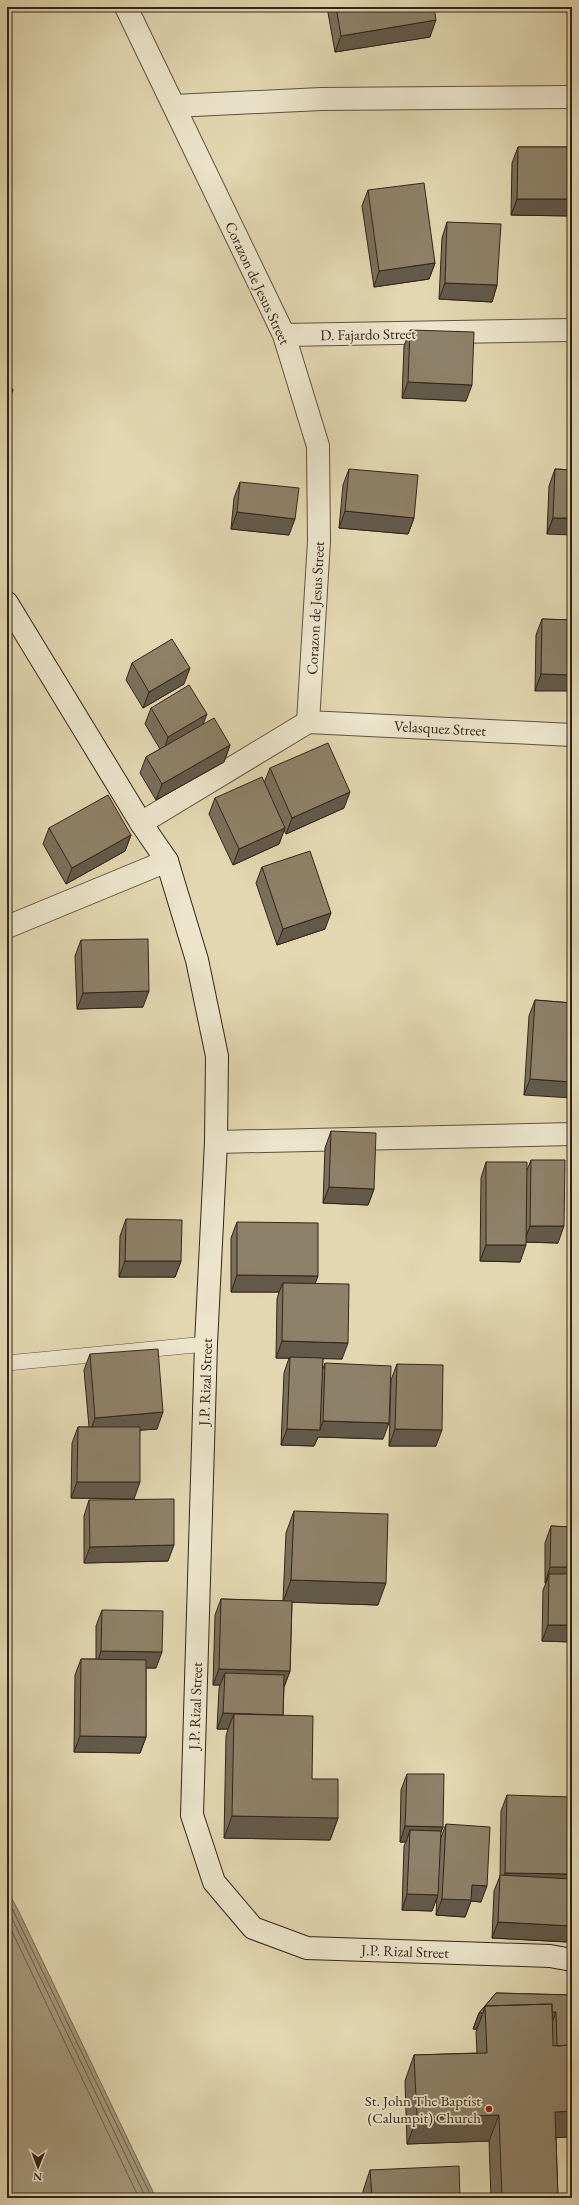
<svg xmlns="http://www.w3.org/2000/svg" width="579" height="2205" viewBox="0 0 579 2205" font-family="'EB Garamond',serif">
<rect width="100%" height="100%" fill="#e2d7b1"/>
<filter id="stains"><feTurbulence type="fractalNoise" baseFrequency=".005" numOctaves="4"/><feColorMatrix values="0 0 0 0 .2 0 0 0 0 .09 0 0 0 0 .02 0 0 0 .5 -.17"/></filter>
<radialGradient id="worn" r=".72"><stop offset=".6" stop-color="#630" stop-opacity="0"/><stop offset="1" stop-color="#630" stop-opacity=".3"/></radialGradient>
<path fill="#a79a7e" stroke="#796b56" d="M7 1890 18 1910 156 2198H7Z"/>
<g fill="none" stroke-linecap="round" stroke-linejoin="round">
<path stroke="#6e5f4c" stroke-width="1" d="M7 1898 152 2198
M7 1908 146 2198
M7 1921 139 2198"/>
<defs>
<path id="lane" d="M7 1363 206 1344"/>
<path id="street" d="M126 7 284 335 318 446 319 541 308 722
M174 106 321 99 572 97
M284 335 572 330
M308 722 572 735
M141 823 308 722
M7 927 167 861
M216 1142 572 1134"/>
<path id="secondary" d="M7 603 141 823 167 861 197 960 217 1056 216 1142 206 1344 192 1815 214 1882 253 1928 307 1948 550 1956 572 1960"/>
</defs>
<use href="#lane" stroke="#605140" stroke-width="16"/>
<use href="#street" stroke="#605140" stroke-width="24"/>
<use href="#secondary" stroke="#34241a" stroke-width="24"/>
<use href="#lane" stroke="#ece5cc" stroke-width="15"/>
<use href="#street" stroke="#ece5cc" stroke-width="22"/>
<use href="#secondary" stroke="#ece5cc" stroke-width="22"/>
</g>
<path fill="#7a6f5a" stroke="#34241a" d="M327 7H434L430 37 335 52Z
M518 147H572V216L511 215 512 163Z
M368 190 435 263 429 279 374 287 362 206Z
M447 222 497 285 492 302 439 299 442 238Z
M410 330 466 401 402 398 404 346Z
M349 469 414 518 408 534 339 528 343 485Z
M555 469 572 470 547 534 549 486Z
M240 482 289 535 231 529 234 498Z
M542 619 572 620 535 691 536 635Z
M132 663 184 684 143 708 126 680Z
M151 708 203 724 230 745 224 762 156 800 140 773 146 757 160 749 145 724Z
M270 768 344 808 286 834 284 830 279 844 233 865 209 814 215 798 264 783Z
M49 828 131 835 125 851 66 884 43 844Z
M262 867 325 929 277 945 256 883Z
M81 940 143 1007 77 1009 75 956Z
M535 1000 572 1003 524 1095 529 1016Z
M331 1131 374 1189 368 1205 323 1203 325 1148Z
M572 1139V1200H570V1146Z
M531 1160 558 1243 526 1242 520 1262 480 1261 481 1178 486 1162 527 1170Z
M126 1219 181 1261 175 1277H119L120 1236Z
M237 1222 315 1284 342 1359 323 1358 322 1371 325 1363 383 1439 318 1437 314 1446 281 1445 284 1373 289 1358H276L277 1299 279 1292H231V1238Z
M90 1354 157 1429 140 1430 134 1499 71 1498 72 1443 78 1427H89L84 1370Z
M397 1364 436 1446H389L391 1380Z
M89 1500 168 1561 84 1563V1516Z
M294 1511 378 1605 292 1602 290 1671 284 1687 283 1715 312 1779 338 1818 330 1840 224 1838 226 1736 228 1729H217L219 1689 220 1685H213L215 1615 221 1599 283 1601 286 1533Z
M551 1526 572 1527V1642L542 1641 543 1590 546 1583H545V1543Z
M102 1610 156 1668H146V1737L140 1753 74 1752 75 1675 81 1659H96V1626Z
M407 1774 443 1827 440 1833V1840L446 1824 481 1902 471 1901 465 1917 436 1915 437 1897 432 1911 402 1910 404 1846 406 1842H400L401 1790Z
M507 1795 569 1874 568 1879V1942L492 1938 494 1891 500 1876 501 1811Z
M496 1993 572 1995V2137H556L558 2198H491L489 2141 407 2144 405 2081 414 2055 477 2053 476 2032 477 2029H473L479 2013Z
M370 2170 460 2198H363V2191Z"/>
<path fill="#635a4a" stroke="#34241a" d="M436 20 430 37 335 52 341 36Z
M517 199H572V216L511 215Z
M435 263 429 279 374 287 379 271Z
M445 283 497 285 492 302 439 299Z
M408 382 472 385 466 401 402 398Z
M13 390 7 406V407V395Z
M345 511 414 518 408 534 339 528Z
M237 512 295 519 289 535 231 529Z
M553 518H572V535L547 534Z
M190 668 184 684 143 708 149 692Z
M541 674 572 675V691H535Z
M207 714 201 730 163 753 168 737Z
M230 745 224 762 156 800 162 784Z
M350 792 344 808 286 834 292 818Z
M285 828 279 844 233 865 239 849Z
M131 835 125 851 66 884 72 868Z
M331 913 325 929 277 945 283 929Z
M149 991 143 1007 77 1009 83 993Z
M530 1079 572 1082V1098L524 1095Z
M329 1187 374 1189 368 1205 323 1203Z
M530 1226H564L558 1243 524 1242Z
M486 1245H526L520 1262 480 1261Z
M125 1261H181L175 1277H119Z
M237 1275 318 1276 312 1292 283 1283 279 1292H231Z
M282 1341 348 1343 342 1359 276 1358Z
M163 1412 157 1429 89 1434 95 1418Z
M323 1421 389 1423 383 1439 318 1437 314 1446 281 1445 287 1429 320 1430Z
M395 1429 442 1430 436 1446H389Z
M77 1482H140L134 1499 71 1498Z
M174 1545 168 1561 84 1563 90 1547Z
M550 1567H572V1583L549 1574 546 1583H545Z
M291 1580 386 1583 378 1605 283 1602Z
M548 1625H572V1642L542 1641Z
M101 1651 162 1652 156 1668 96 1667Z
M219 1669 290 1671 284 1687 225 1673 220 1685H213Z
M223 1713 283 1715 277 1731 234 1714 228 1729H217Z
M80 1736 146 1737 140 1753 74 1752Z
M232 1816 338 1818 330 1840 224 1838Z
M405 1826 443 1827 437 1843 410 1830 406 1842H400Z
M505 1873 569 1874 564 1890 500 1889Z
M472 1885 487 1886 481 1902 471 1901 465 1917 436 1915 442 1899Z
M407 1894 438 1895 432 1911 402 1910Z
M498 1922 572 1926V1931L568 1942 492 1938Z
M556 2012 550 2028 486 2013Z
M479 2013H483L477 2029H473Z
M572 2111V2137L546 2138 555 2112Z
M499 2115 489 2141 407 2144 417 2118Z"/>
<path fill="#8e8169" stroke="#34241a" d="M336 7H434L436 20 341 36Z
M518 147H572V199H517Z
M424 183 435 263 379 271 368 190Z
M447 222 501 224 497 285 445 283Z
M410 330 474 332 472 385 408 382Z
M7 381 13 390 7 395Z
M349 469 418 475 414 518 345 511Z
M555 469 572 470V518H553Z
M240 482 299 488 295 519 237 512Z
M542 619 572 620V675L541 674Z
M172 639 190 668 149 692 132 663Z
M189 685 207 714 168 737 151 708Z
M214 718 230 745 162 784 146 757Z
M328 743 350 792 292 818 270 768Z
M262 777 285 828 239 849 215 798Z
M108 795 131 835 72 868 49 828Z
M310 851 331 913 283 929 262 867Z
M148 939 149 991 83 993 81 940Z
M535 1000 572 1003V1082L530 1079Z
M331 1131 376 1133 374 1189 329 1187Z
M531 1160H565L564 1226H530Z
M486 1162H527L526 1245H486Z
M126 1219 182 1220 181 1261H125Z
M237 1222 318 1223V1276L237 1275Z
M283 1283 349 1284 348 1343 282 1341Z
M158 1349 163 1412 95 1418 90 1354Z
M290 1357 323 1358 320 1430 287 1429Z
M325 1363 391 1366 389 1423 323 1421Z
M397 1364 443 1365 442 1430 395 1429Z
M78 1427H140V1482H77Z
M174 1499V1545L90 1547 89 1500Z
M294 1511 388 1514 386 1583 291 1580Z
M551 1526 572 1527V1567H550Z
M549 1574H572V1625H548Z
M221 1599 292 1601 290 1671 219 1669Z
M102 1610 163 1611 162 1652 101 1651Z
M81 1659 146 1660V1737L80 1736Z
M225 1673 284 1675 283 1715 223 1713Z
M234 1714 313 1716 312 1779H338V1818L232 1816Z
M407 1774H444L443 1827 405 1826Z
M507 1795 571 1797 569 1874 505 1873Z
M446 1824 490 1827 487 1886 472 1885 471 1900 442 1899Z
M410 1830 441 1831 438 1895 407 1894Z
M500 1875 572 1879V1926L498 1922Z
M496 1993 572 1995V2045L557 2046 556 2012H552V2004L485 2006 483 2013H479Z
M552 2004 553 2046 572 2045V2111L555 2112 558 2198H502L499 2115 417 2118 414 2055 487 2053 485 2006Z
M459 2166 460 2198H372L370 2170Z"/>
<circle fill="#8f2418" stroke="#ece5cc" stroke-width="1.5" cx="489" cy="2109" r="4"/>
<g text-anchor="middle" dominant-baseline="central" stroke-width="3.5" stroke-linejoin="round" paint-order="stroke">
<g font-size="15" fill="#34241a" stroke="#ece5cc">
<text transform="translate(258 283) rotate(65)">Corazon de Jesus Street</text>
<text transform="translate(368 334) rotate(-1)">D. Fajardo Street</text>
<text transform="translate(315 608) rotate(-87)">Corazon de Jesus Street</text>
<text transform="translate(440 728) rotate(3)">Velasquez Street</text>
<text transform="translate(205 1382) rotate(-88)">J.P. Rizal Street</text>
<text transform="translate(195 1706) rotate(-88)">J.P. Rizal Street</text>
<text transform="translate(405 1951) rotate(2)">J.P. Rizal Street</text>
</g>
<g font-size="15" fill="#34241a" stroke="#ece5cc" text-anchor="end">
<text x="481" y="2100">St. John The Baptist<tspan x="481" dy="17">(Calumpit) Church</tspan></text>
</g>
</g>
<rect width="579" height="2205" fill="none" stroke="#e2d7b1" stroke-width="24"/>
<rect x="8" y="8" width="563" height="2189" fill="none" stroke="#34241a" stroke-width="2"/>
<rect x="12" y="12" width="555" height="2181" fill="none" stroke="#34241a"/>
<g transform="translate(38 2167) rotate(181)" stroke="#ece5cc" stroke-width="3" paint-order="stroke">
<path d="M0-3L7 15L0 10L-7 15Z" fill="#34241a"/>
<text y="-6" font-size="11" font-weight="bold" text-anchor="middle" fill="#34241a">N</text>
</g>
<rect width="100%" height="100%" filter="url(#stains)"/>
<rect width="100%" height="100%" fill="url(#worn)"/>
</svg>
